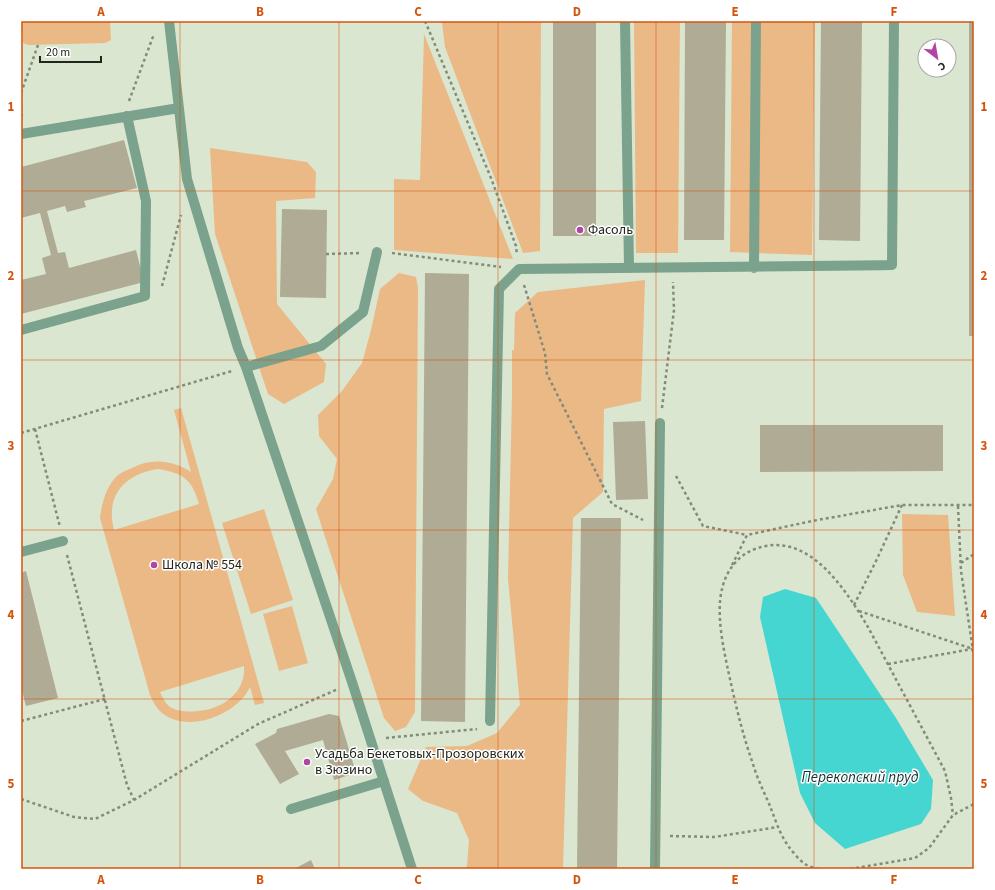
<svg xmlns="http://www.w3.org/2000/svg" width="995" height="890" viewBox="0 0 995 890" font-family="'Source Sans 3',sans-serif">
<rect width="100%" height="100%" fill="#dae6cf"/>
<path fill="#ebb986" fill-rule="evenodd" d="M22 21H110L111 40 105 43 28 45 23 43Z
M469 21H541L540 251 523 253 445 47 442 22Z
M634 21H680L678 253H636Z
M732 21H815L812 255 730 252Z
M424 34 513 259 394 250V179L420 180Z
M210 148 307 162 316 172 315 198 276 201 277 304 326 364 324 382 284 404 268 394 215 234Z
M399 273 416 277 418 288 415 712 406 727 395 731 384 718 316 509 333 479 337 459 319 436 318 415 342 391 362 363 371 330 380 289Z
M645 280 641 401 604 409 603 492 573 518 563 869H464L467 866 469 840 457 813 423 801 408 789 426 747 467 746 497 733 520 705 508 579 512 395V350H514L515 313 538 292Z
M181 408 264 703 255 705 250 687C237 715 188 734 162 713 156 708 153 701 150 695L100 518C102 503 106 486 118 475 122 472 127 470 132 468 152 458 172 460 191 472L174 410ZM158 469C183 473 192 479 199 504L114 530C105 495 125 474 158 469ZM244 666C246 693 222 709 198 711 188 712 178 712 170 707 165 703 163 698 160 692Z
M264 509 293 600 251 614 222 523Z
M902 514 948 515 955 616 917 612 903 575Z
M292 606 308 663 279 671 263 614Z"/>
<path fill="#45d6d1" d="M785 589 816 598 896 718 933 780 931 809 921 824 845 849 815 823 800 793 760 617 763 597Z"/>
<path fill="#b0ab94" d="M553 21H596V236H553Z
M685 21H726L724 240H684Z
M821 21H862L860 241 819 240Z
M969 21H974V336H969Z
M124 140 137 188 84 201 86 207 67 212 65 206 47 211 58 253 65 252 69 268 136 250 144 282 21 314V280L46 274 42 258 51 255 40 213 21 218V167Z
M282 209 327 210 326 298 280 297Z
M425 273 469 274 465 722 421 721Z
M645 421 648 499 616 500 613 422Z
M760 425H943V471L760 472Z
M581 518H621L617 869H577Z
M26 571 58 698 26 706 21 687V573Z
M329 714 339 716 356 773 334 780 323 740 285 751 299 774 280 784 255 744 276 733 277 729Z
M311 860 315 869H294Z"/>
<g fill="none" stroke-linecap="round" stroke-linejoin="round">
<path stroke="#838b7b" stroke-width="2.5" stroke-dasharray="3 3" stroke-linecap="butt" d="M425 21 491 178 516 246 517 255
M21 93 38 45
M129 101 154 34
M21 108 22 120
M392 253 501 267
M326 254 362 253
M524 285 545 353 547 374 612 504 643 520
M162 286 181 215
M662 408 674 310 673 282
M35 429 60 527
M21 433 232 371
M676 476 703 526 747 535
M958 506 961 571 974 657
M67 555 127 785 134 800
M961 563 974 554
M732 565 747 535 812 521 902 505H974
M854 605 876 561 902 505
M859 611 973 649
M888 664 972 649
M21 721 105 699
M386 738 477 729
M21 799 74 817 95 819 134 800 258 724 338 689
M670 836 714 837 778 827
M819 869C815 868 809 867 805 864 799 860 793 852 789 847 780 835 775 819 770 806 764 792 757 778 753 764 742 733 735 702 728 670 723 646 716 614 722 589 726 571 738 555 755 549 808 529 845 589 868 627L945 771 951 798 953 815
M850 869 915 858 929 848 953 815 974 804"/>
<path stroke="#7aa28c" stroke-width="10" d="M169 21 187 179 238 348 246 367 352 682 412 869
M625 21 629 267
M21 134 179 108
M754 268 756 21
M21 330 145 296 146 201 127 116
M246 367 321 346 363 312 377 252
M21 552 63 541
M490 721 499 289 519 269C644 267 768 267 892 265L894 21
M291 809 384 781
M655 869 660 423"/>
</g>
<path fill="none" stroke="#d4540e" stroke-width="1" stroke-opacity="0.55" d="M180 21V869M339 21V869M498 21V869M656 21V869M814 21V869M21 191H974M21 360H974M21 530H974M21 699H974"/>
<g fill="#b245a4" stroke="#fff" stroke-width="1.5">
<circle cx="580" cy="230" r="4"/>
<circle cx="154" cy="565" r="4"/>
<circle cx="307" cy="762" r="4"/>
</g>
<g text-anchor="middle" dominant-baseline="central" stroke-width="3" stroke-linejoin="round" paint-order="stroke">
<g font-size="14" fill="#21261d" stroke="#fff" text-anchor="start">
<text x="588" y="230">Фасоль</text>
<text x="162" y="565">Школа № 554</text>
<text x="315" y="754">Усадьба Бекетовых-Прозоровских<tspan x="315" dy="16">в Зюзино</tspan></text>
</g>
<g font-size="15" font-style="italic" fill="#172e2d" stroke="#fff">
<text x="860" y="777">Перекопский пруд</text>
</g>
</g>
<rect width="995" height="890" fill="none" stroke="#ffffff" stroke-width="44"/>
<g transform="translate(937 58) rotate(149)"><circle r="19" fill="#ffffff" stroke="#a6a8a5"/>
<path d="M0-3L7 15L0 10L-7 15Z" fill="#b245a4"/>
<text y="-6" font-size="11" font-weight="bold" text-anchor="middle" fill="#21261d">С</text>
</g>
<path d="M40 56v6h61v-6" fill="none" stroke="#21261d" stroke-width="2"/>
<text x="46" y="56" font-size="12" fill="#21261d" stroke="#ffffff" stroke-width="3" paint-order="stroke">20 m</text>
<rect x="22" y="22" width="951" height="846" fill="none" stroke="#d4540e" stroke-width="1.5"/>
<g font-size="13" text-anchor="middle" font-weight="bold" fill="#d4540e">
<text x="101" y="16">A</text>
<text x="260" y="16">B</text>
<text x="418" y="16">C</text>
<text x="577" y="16">D</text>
<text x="735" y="16">E</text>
<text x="894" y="16">F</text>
<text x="11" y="111">1</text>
<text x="984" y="111">1</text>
<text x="11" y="280">2</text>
<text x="984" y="280">2</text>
<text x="11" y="450">3</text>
<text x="984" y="450">3</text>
<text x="11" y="619">4</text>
<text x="984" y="619">4</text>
<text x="11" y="788">5</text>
<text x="984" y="788">5</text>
<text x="101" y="884">A</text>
<text x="260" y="884">B</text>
<text x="418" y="884">C</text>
<text x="577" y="884">D</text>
<text x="735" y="884">E</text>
<text x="894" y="884">F</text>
</g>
</svg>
